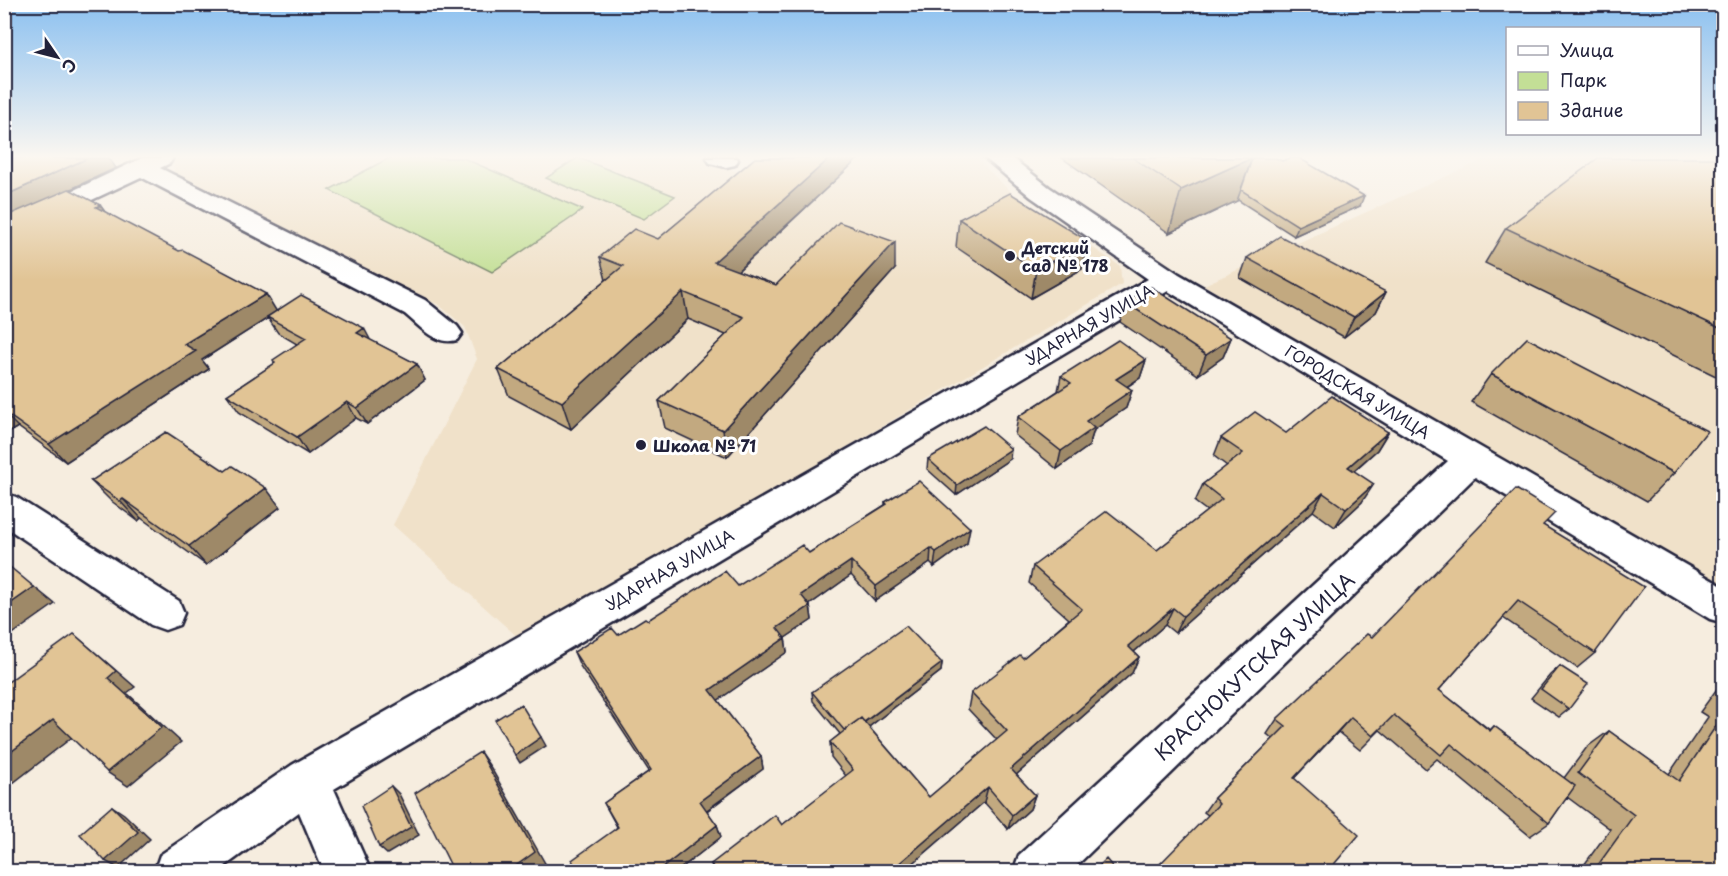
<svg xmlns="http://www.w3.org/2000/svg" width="1728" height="876" viewBox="0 0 1728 876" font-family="'Playpen Sans',sans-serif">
<rect width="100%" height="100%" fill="#f6eddf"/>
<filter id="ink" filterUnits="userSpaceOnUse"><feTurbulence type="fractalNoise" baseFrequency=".0167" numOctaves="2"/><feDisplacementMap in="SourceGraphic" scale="12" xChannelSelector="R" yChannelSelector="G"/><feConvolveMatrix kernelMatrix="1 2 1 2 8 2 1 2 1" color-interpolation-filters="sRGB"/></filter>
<g filter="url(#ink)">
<path fill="#f0e1c9" d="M180 158H700L741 173 762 158H976L1014 195 1120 266 1122 284 521 640 393 525 477 359 465 327 439 305 174 174 173 162Z
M1487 158H1723V590L1204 285Z"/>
<path fill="#c3df96" stroke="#728068" stroke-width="1.5" d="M389 158H463L583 210 492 272 329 190Z
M577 158H579L675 196 644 219 546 178Z"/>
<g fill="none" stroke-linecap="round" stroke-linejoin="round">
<defs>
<path id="minor" d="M142 158H173L170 163 160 168 425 300 457 326 462 333 457 340C435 346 421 327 405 314L141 177 4 241V223Z
M707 158H737L738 160 735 165 726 167 710 163Z
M985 158H1012L1049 187 1179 274 1724 587V623L1710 619 1475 477 1070 872H1013L1019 855 1448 461 1168 291 334 789 371 872H324L299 812 217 872H154L160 855 292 765 1148 279 1031 197Z
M4 493 16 497 179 601 184 613 179 625 165 630 151 625 4 526Z"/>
</defs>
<use href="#minor" stroke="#22223b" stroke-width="5"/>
<use href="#minor" fill="#fff" fill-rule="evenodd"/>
</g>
<path fill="#c2a980" stroke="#22223b" stroke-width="1.5" d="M4 158 116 168 69 190 100 205 105 212 276 311 370 340 417 364 425 380 367 424 356 418 308 454 239 412 227 395 275 363 297 344 278 333 268 318 202 360 209 369 66 462 18 427 4 435Z
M755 158H859L738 271 776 285 895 269 727 457 665 428 659 401 726 335 688 319 571 429 509 396 498 369 606 280 600 257 658 239Z
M1062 158H1252V159L1360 206 1294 236 1238 200 1237 201 1169 233Z
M1724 158V380L1485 263 1506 228Z
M959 219 1088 241 1082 269 1031 298 956 247Z
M1247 258 1386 292 1376 312 1344 337 1240 278Z
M1125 302 1231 338 1223 357 1198 375 1120 322Z
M1146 360 1140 378 1127 387 1132 390 1126 408 1094 430 1089 446 1057 469 1015 435 1018 417 1058 391 1061 376Z
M1491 374 1674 473 1647 501 1471 402Z
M1388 432 1377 450 1354 471 1362 502 1335 527 1313 511 1175 633 1165 625 1134 652 1139 657 1132 673 1016 775 1035 795 1030 809 1008 829 984 802 903 872H714L711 864 782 825 846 776 831 757 830 742 840 734 813 701 812 692 942 663 941 671 869 727 929 797 997 740 968 709 971 693 1023 658 1069 619 1029 583 1033 566 1157 550 1207 511 1195 502 1203 484 1227 466 1214 456 1221 438 1286 433Z
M928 459H1010L956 495 927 469Z
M91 481 280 507 206 565 141 518 138 521 110 500Z
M885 502 967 543 934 567 930 563 875 601 851 575 809 605 810 606 812 620 785 638 787 652 718 700 761 756 763 769 707 811 717 825 721 837 676 872H578L617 827 604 803 649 771 580 666 574 652 618 635 648 620 738 586 809 553 885 505Z
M1543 526 1595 653 1577 668 1503 618 1439 690 1490 730 1494 726 1564 778 1587 747 1609 731 1669 774 1708 717 1700 712 1724 679V872H1579L1610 829 1567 797 1549 823 1530 836 1437 759 1426 769 1380 730 1360 750 1338 732 1294 778 1330 869 1208 815 1204 812 1214 798 1273 739 1267 734 1277 719 1372 637Z
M1560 666 1569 709 1559 717 1531 698 1550 675Z"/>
<path fill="#9e8968" stroke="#22223b" stroke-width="1.5" d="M88 158H109L116 168 4 220V196Z
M830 158H859L718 289 714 262Z
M1252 158 1237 201 1169 233 1181 190Z
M1364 196 1360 206 1294 236 1298 226Z
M100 205 113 223 96 207Z
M1088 241 1082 269 1031 298 1036 270Z
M895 242V269L727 457 723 430Z
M683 292 688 319 571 429 562 402Z
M1386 292 1376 312 1344 337 1354 317Z
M266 294 277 312 267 317 268 318 202 360 209 369 66 462 49 444 184 344Z
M364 328 373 345 357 333Z
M1231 338 1223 357 1198 375 1206 355Z
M1146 360 1140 378 1111 397 1116 379Z
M417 364 425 380 367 424 357 408Z
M1132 390 1126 408 1094 430 1089 446 1057 469 1061 451 1086 421Z
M347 402 356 418 308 454 297 437Z
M4 413 18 427 4 435Z
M1388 432 1377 450 1337 485 1348 467Z
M1011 449 1010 459 956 495 957 485Z
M1374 484 1362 502 1335 527 1346 509Z
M266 488 280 507 206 565 189 546Z
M1323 493 1313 511 1175 633 1183 616Z
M123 499 141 518 138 521 120 501Z
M970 528 967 543 934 567 936 552Z
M931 548 930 563 875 601 876 586Z
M851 561V575L802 610 801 595Z
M34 587 55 604 4 640V608Z
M810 606 812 620 779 642 777 628Z
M1173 608 1165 625 1121 663 1128 646Z
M74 634 135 687 127 693 181 742 128 786 107 772 108 678Z
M785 638 787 652 714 703 710 690Z
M1139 657 1132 673 1007 783 1011 769Z
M942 663 941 671 848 743V735Z
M1351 717 1338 732 1282 791 1294 778Z
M53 720 75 735 4 790V757Z
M541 737 546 746 520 763 515 755Z
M480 752 491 768 546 865 537 872H507Z
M761 756 763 769 704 812 700 801Z
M391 786 399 794 419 835 387 854 379 847Z
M988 787 984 802 903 872H889Z
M1035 795 1030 809 1008 829 1012 815Z
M112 806 124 814 150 839 118 868 105 861Z
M717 825 721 837 676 872H657Z"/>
<path fill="#e1c495" stroke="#22223b" stroke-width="1.5" d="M4 158H88L4 196Z
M755 158H830L714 262 776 285 839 222 895 242 723 430 659 401 744 317 683 292 562 402 498 369 623 266 600 257 634 229 658 239Z
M1133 158H1252L1181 190Z
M1255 158H1276L1282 161 1290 158H1299L1364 196 1298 226 1241 190 1252 159Z
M1598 158H1724V330L1506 228Z
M69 189 100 205 96 207 179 251 183 250 266 294 184 344 196 351 49 444 4 412V217Z
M1010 193 1088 241 1036 270 959 219Z
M1280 236 1386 292 1354 317 1247 258Z
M1151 287 1231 338 1206 355 1125 302Z
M301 295 364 328 357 333 417 364 357 408 347 402 297 437 227 395 275 363 273 360 306 338 267 317Z
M1527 338 1707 431 1674 473 1491 374Z
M1118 340 1146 360 1116 379 1132 390 1086 421 1094 428 1061 451 1018 417 1071 383 1061 376Z
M1332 396 1388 432 1348 467 1374 484 1346 509 1323 493 1183 616 1173 608 1128 646 1139 657 1011 769 1035 795 1012 815 988 787 889 872H716L711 864 775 815 782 825 853 770 830 742 861 718 929 797 1007 731 971 693 1020 655 1023 658 1082 609 1033 566 1107 511 1157 550 1222 499 1203 484 1243 453 1221 438 1255 412 1286 433Z
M984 426 1011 449 957 485 928 459Z
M166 432 225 471 232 466 266 488 189 546 123 499 120 501 91 481Z
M919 481 970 528 936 552 931 548 876 586 851 561 801 595 810 606 777 628 785 638 710 690 761 756 700 801 717 825 657 872H578L572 860 618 827 604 803 651 770 574 652 612 628 618 635 645 618 648 620 725 571 738 586 802 545 809 553 887 504 885 502Z
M1516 489 1555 513 1543 525 1644 587 1595 653 1518 601 1439 690 1490 731 1494 726 1575 786 1549 823 1451 744 1441 755 1394 715 1373 736 1351 717 1294 778 1359 835 1330 869 1333 872H1152L1219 804 1214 798 1286 726 1277 719 1367 634 1372 637Z
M4 562 34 587 4 608Z
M906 626 942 663 864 722 861 718 844 730 812 692Z
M74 634 116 671 108 678 162 727 107 772 53 720 4 757V685Z
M1560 666 1588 684 1569 709 1541 689Z
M521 704 541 737 515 755 495 720Z
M1724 714V872H1593L1634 815 1578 773 1609 731 1679 781Z
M480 752 535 852 507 872H454L415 793Z
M391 786 411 827 379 847 361 806Z
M112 806 138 832 105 861 80 834Z
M1106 859 1117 872H1093Z"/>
</g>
<linearGradient id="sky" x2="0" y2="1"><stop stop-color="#8bc0f0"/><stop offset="0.56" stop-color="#fbf7f1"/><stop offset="1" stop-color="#fbf7f1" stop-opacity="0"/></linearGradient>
<rect width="1728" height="280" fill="url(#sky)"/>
<g fill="#22223b" stroke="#fff" stroke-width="2">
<circle cx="1010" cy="256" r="6"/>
<circle cx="641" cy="445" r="6"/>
</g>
<g text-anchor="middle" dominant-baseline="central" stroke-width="6" stroke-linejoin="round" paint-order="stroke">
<g font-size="16" font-weight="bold" fill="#22223b" stroke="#fff" text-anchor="start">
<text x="1022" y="247">Детский<tspan x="1022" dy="18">сад № 178</tspan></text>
<text x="653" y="445">Школа № 71</text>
</g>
<g font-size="16" fill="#22223b" stroke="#fff">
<text transform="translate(1089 324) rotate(-30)">УДАРНАЯ УЛИЦА</text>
<text transform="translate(1358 391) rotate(31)">ГОРОДСКАЯ УЛИЦА</text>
<text transform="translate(669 569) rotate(-30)">УДАРНАЯ УЛИЦА</text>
</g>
<g font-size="20" fill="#22223b" stroke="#fff">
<text transform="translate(1254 666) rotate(-43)">КРАСНОКУТСКАЯ УЛИЦА</text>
</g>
</g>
<rect width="1728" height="876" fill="none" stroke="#fff" stroke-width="24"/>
<rect x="12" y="12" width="1704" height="852" fill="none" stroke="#22223b" stroke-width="2" filter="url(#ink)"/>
<rect x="1506" y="27" width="195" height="108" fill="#ffffff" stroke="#a7a7b1" stroke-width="1.5"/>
<rect x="1518" y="46" width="30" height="9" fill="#ffffff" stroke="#a7a7b1" stroke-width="1.5"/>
<text x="1560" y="57" font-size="18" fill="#22223b">Улица</text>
<rect x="1518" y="72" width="30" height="18" fill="#c3df96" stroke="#a7a7b1" stroke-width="1.5"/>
<text x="1560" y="87" font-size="18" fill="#22223b">Парк</text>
<rect x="1518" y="102" width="30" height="18" fill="#e1c495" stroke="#a7a7b1" stroke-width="1.5"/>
<text x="1560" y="117" font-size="18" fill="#22223b">Здание</text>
<g transform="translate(57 57) rotate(125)" stroke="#ffffff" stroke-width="4.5" paint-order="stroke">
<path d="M0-4.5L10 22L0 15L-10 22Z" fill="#22223b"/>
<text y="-9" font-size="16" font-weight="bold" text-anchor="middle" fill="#22223b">С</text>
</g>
</svg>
